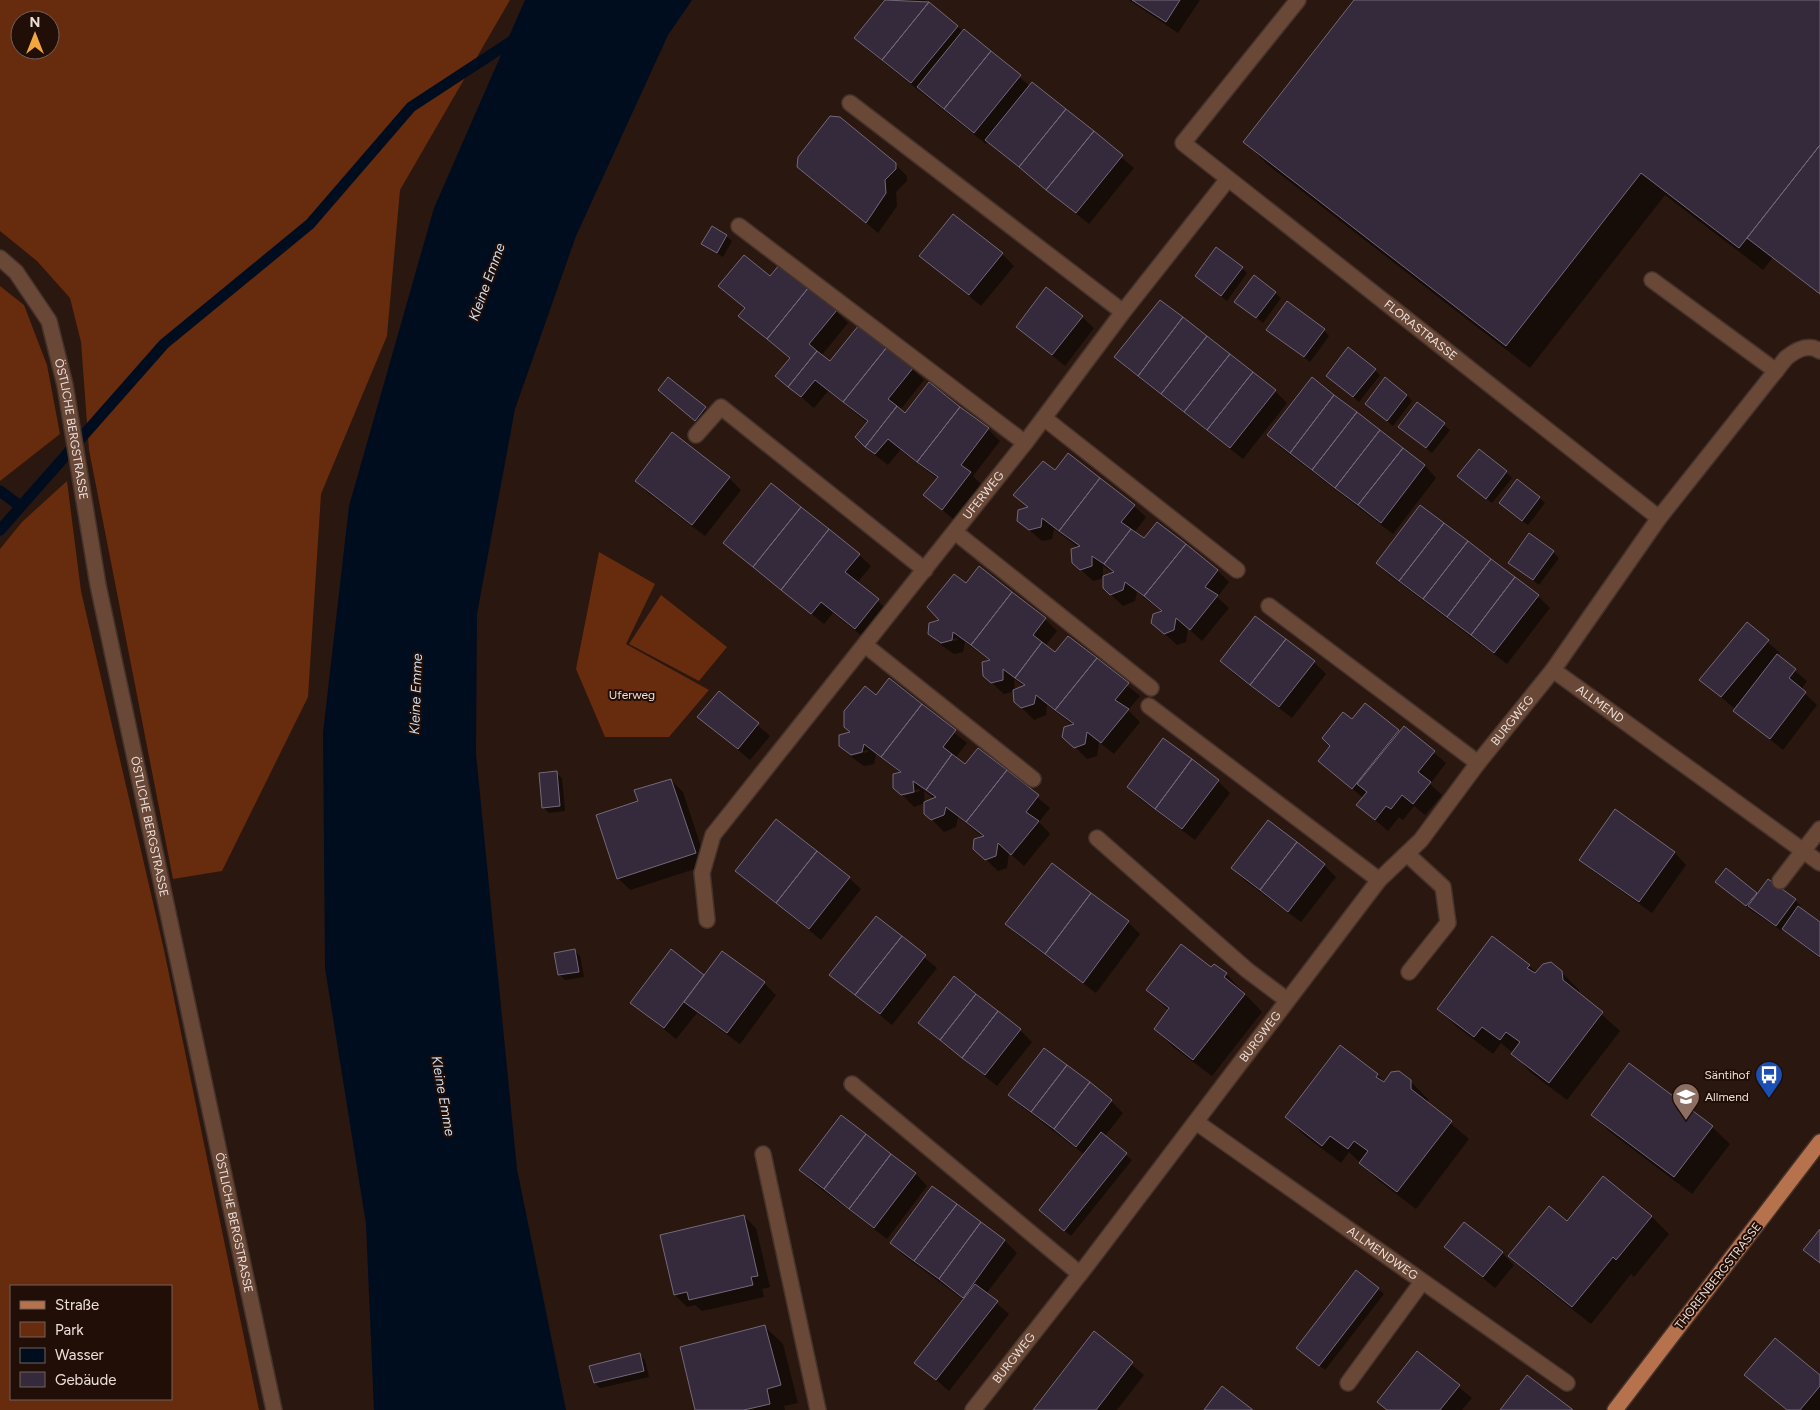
<svg xmlns="http://www.w3.org/2000/svg" width="1820" height="1410" viewBox="0 0 1820 1410" font-family="Figtree,sans-serif">
<rect width="100%" height="100%" fill="#2a170f"/>
<path fill="#672b0d" fill-rule="evenodd" d="M0 0H510L400 190 387 336 321 494 308 697 222 871 173 879 89 450 81 342 70 298 37 261 0 231ZM20 20H50V50H20Z
M0 286 24 305 47 365 60 434 0 481Z
M67 481 81 591 164 950 259 1410H0V549L22 522ZM11 1286H171V1399H11Z
M599 552 655 584 626 644 709 690 669 737H605L576 669Z
M661 595 727 647 699 681 629 644Z"/>
<path fill="#000d1f" d="M525 0H692L668 35 576 236 515 409 477 614 476 754 517 1169 566 1410H374L366 1224 325 968 323 733 349 506 434 208Z"/>
<path fill="#0007" fill-rule="evenodd" d="M886 0H925L1030 86 1032 84 1134 168 1089 224 988 142 986 144 868 50 856 38Z
M1129 0H1200L1178 33Z
M1355 0H1820V294L1773 257 1763 270 1665 195 1530 368 1268 165 1245 142Z
M895 164 907 176V181L896 192 897 206 878 233 799 166Z
M726 236 732 241 723 257 703 244Z
M1002 254 1014 266 981 306 921 256Z
M1242 268 1247 273 1227 301 1196 276Z
M770 278 836 311 848 323 821 356 830 363 912 369 924 380 900 410 905 415 929 384 988 429 1000 441 973 476 982 485 954 520 925 495 938 479 900 450 888 465 879 458 868 449V423L828 391 814 408 789 387 791 359 740 315 746 309 720 286Z
M1275 293 1281 298 1263 323 1236 302Z
M1160 301 1275 391 1287 403 1243 459 1128 369 1116 357Z
M1082 317 1094 328 1065 366 1017 326Z
M1324 330 1329 336 1310 362 1274 335Z
M1375 370 1380 375 1359 402 1333 381Z
M1312 379 1425 466 1436 478 1393 534 1280 447 1269 435Z
M665 395 705 408 710 414 701 425Z
M1407 395 1412 401 1393 426 1372 409Z
M1417 404 1450 430 1432 453 1399 427Z
M1055 472 1134 506 1146 517 1134 533 1144 540 1217 570 1229 582 1217 597 1229 608 1202 641 1188 628 1186 642 1177 645 1153 623 1162 612 1137 592 1135 601 1123 606 1104 588V578L1093 581 1073 562 1079 548 1054 529 1052 539 1042 541 1018 520 1028 508 1015 495ZM1103 566 1114 573 1103 577Z
M1506 472 1512 478 1492 503 1459 476Z
M729 478 741 490 705 536 648 493 636 481Z
M1540 498 1545 503 1528 525 1506 508Z
M724 542 859 555 871 566 857 583 890 612 867 640 833 613 824 624Z
M1553 552 1559 558 1539 585 1510 563Z
M1377 563 1538 596 1550 608 1507 664 1389 575Z
M966 585 1045 619 1057 631 1045 646 1055 654 1068 637 1140 696 1128 710 1140 722 1114 754 1099 742 1097 756 1087 759 1064 736 1074 726 1047 705 1046 715 1034 720 1015 701V691L1004 694 984 675 990 661 965 642 963 652 954 654 940 644 958 640 957 638 940 642V644L929 634 942 621ZM1014 679 1025 687 1015 691Z
M1747 624 1780 653 1777 656 1807 681 1801 690 1817 705 1783 750 1735 711 1739 705 1737 704 1734 708 1701 680Z
M1221 661 1314 662 1326 674 1292 718 1233 673Z
M889 680 967 743 955 758 966 766 979 749 1050 808 1039 822 1050 834 1024 866 1009 853 1007 868 998 871 974 848 984 838 958 817 956 827 944 832 926 813 925 803 914 807 895 787 901 773 876 754 874 764 864 766 850 756 868 752V750L850 754V756L840 746ZM919 789 920 791 904 796V793ZM924 791 935 799 925 803Z
M719 692 770 736 750 760 699 717Z
M1365 705 1399 732 1404 727 1446 763 1430 784 1442 795 1425 815 1414 806 1403 820 1399 817 1388 831 1358 805 1363 798 1320 761Z
M1163 740 1218 781 1230 793 1195 840 1140 799 1128 787Z
M556 773 562 778 565 811 549 813 543 807Z
M671 780 683 792 707 865 630 890 618 878 640 802Z
M1615 811 1675 853 1686 865 1652 913 1593 871 1581 859Z
M1052 865 1128 922 1140 934 1096 993 1019 936 1007 924Z
M1324 865 1336 877 1301 922 1244 880 1233 868Z
M1726 870 1758 895 1795 900 1801 906 1799 908 1820 923V959L1783 929 1782 931 1752 911 1722 887Z
M737 871 849 878 861 889 821 940Z
M876 918 937 968 892 1025 831 975Z
M574 950 580 956 584 977 565 980 560 975Z
M672 951 705 977 764 983 776 995 740 1044 697 1013 676 1039 632 1003Z
M1529 966 1537 973 1561 972 1579 990 1580 995 1620 1031 1567 1100 1530 1072 1513 1053 1501 1043 1493 1054 1456 1026 1438 1009Z
M1211 968 1226 974 1262 1012 1212 1076 1173 1047 1155 1029 1169 1011 1147 990Z
M919 1023 1020 1030 1032 1042 997 1086Z
M1044 1050 1111 1101 1123 1113 1104 1137 1132 1160 1071 1236 1046 1216 1085 1155 1022 1107 1010 1095Z
M1377 1075 1385 1082 1410 1081 1428 1099V1104L1469 1139 1416 1209 1379 1181 1349 1152 1341 1163 1304 1135 1286 1117Z
M1592 1115 1712 1127 1730 1144 1692 1194 1610 1132Z
M841 1117 916 1174 927 1186 887 1239 812 1182 801 1170Z
M1603 1178 1652 1217 1669 1234 1634 1277 1631 1274 1591 1324 1528 1274 1510 1256 1567 1222Z
M932 1187 1005 1241 1017 1253 986 1294 1009 1314 949 1391 916 1362 964 1300 903 1255 891 1243Z
M744 1216 756 1228 770 1287 762 1289 764 1297 702 1311 695 1305 687 1307 675 1295Z
M1445 1247 1502 1253 1514 1265 1495 1288Z
M1357 1272 1384 1294 1325 1370 1297 1348Z
M765 1327 783 1344 798 1403 784 1406 785 1410H697Z
M1094 1333 1144 1375 1117 1410H1035Z
M1418 1353 1472 1398 1462 1410H1387L1379 1402Z
M640 1355 645 1360 649 1377 600 1388 595 1383Z
M1746 1375 1820 1377V1410H1786Z"/>
<g fill="none" stroke-linecap="round" stroke-linejoin="round">
<path stroke="#000d1f" stroke-width="11" d="M0 491 20 506
M0 530 164 344 310 224 411 107 515 39"/>
</g>
<path fill="#352a3b" stroke="#74687b" d="M885 0 929 2 882 60 854 38Z
M1132 0H1180L1166 22Z
M1354 0H1820V145L1739 248 1641 173 1506 346 1243 142Z
M929 2 958 26 911 83 882 60Z
M964 29 991 51 944 109 917 87Z
M991 51 1021 75 974 133 944 109Z
M1032 82 1066 109 1019 167 985 140Z
M1066 109 1094 131 1046 190 1019 167Z
M830 116 840 117 896 163V169L885 180 886 193 866 223 797 167 798 157Z
M1094 131 1123 155 1076 213 1046 190Z
M1820 145V294L1747 238Z
M953 214 1003 253 969 295 919 256Z
M712 226 727 235 717 253 701 244Z
M1216 247 1243 267 1221 296 1195 276Z
M744 255 770 276 780 264 809 287 767 339 738 316 745 308 718 286Z
M1254 275 1276 292 1256 318 1234 302Z
M809 287 837 310 809 344 817 351 788 387 775 376 790 358 767 339Z
M1046 287 1083 316 1052 355 1016 327Z
M1160 300 1183 317 1138 376 1114 357Z
M1287 301 1325 329 1304 357 1266 330Z
M1183 317 1207 336 1161 394 1138 376Z
M859 325 887 347 843 402 815 380 801 397 788 387 817 351 830 361Z
M1207 336 1230 354 1184 412 1161 394Z
M887 347 913 368 888 399 897 406 865 447 855 437 868 421 843 402Z
M1348 347 1376 369 1353 397 1326 376Z
M1230 354 1253 372 1207 430 1184 412Z
M1253 372 1276 390 1230 448 1207 430Z
M668 377 706 407 695 421 658 390Z
M1312 377 1334 395 1290 453 1267 435Z
M1385 377 1407 395 1387 421 1365 404Z
M929 382 960 407 917 462 888 439 875 454 865 447 897 406 905 413Z
M1334 395 1357 412 1312 470 1290 453Z
M1417 402 1445 423 1426 448 1398 427Z
M960 407 989 428 961 465 971 472 942 510 923 495 938 477 917 462Z
M1357 412 1380 430 1335 488 1312 470Z
M1380 430 1403 448 1358 505 1335 488Z
M672 432 730 477 692 525 635 481Z
M1403 448 1425 465 1381 523 1358 505Z
M1479 449 1507 471 1486 499 1457 476Z
M1068 453 1100 478 1059 531 1042 518 1041 527 1029 530 1017 521 1018 510 1028 507 1013 495 1043 461 1055 470Z
M1100 478 1135 505 1121 522 1131 529 1104 564 1092 556V566L1080 570 1072 563 1071 549 1080 546 1059 531Z
M1517 479 1540 497 1522 521 1499 503Z
M771 483 801 507 753 567 723 543Z
M1420 505 1444 523 1399 581 1376 563Z
M801 507 829 529 781 590 753 567Z
M1157 522 1186 544 1144 596 1125 582 1123 590 1110 595 1103 588V576L1114 572 1104 564 1131 529 1144 538Z
M1444 523 1468 541 1423 599 1399 581Z
M829 529 860 554 845 572 879 599 855 629 821 602 811 614 781 590Z
M1529 533 1554 551 1533 580 1508 563Z
M1468 541 1491 559 1447 617 1423 599Z
M1186 544 1218 570 1205 587 1218 595 1190 630 1176 618 1174 630 1164 634 1151 623 1153 614 1162 611 1144 596Z
M1491 559 1515 577 1471 635 1447 617Z
M979 566 1012 592 971 645 953 632 952 640 941 643 928 634 929 623 939 620 927 607 954 574 966 583Z
M1515 577 1539 595 1494 653 1471 635Z
M1012 592 1046 618 1033 635 1042 642 1015 678 1003 669V680L991 683 983 676 982 662 990 660 971 645Z
M1255 616 1286 639 1250 685 1220 661Z
M1747 622 1769 640 1721 697 1699 680Z
M1068 636 1097 658 1055 710 1036 695 1034 704 1021 708 1014 702 1013 690 1025 685 1015 678 1042 642 1055 652Z
M1286 639 1315 661 1279 707 1250 685Z
M1777 654 1796 669 1789 678 1806 692 1770 739 1733 711Z
M1097 658 1129 683 1115 700 1129 709 1101 743 1087 732 1085 744 1074 748 1062 737 1064 727 1074 724 1055 710Z
M889 678 922 704 881 757 864 744 862 752 851 755 839 746V735L850 732 844 727V711L865 686 876 695Z
M719 691 759 723 738 749 697 717Z
M1365 703 1399 730 1352 789 1318 761 1330 746 1322 738 1343 712 1352 719Z
M922 704 956 730 943 747 952 754 926 790 913 781 914 792 901 795 893 788V774L901 772 881 757Z
M1404 726 1435 751 1418 772 1431 782 1413 804 1402 795 1391 809 1386 806 1375 820 1356 805 1367 792 1357 784Z
M1163 738 1192 759 1155 809 1127 787Z
M978 748 1007 770 966 822 946 807 944 815 931 820 924 814V802L936 797 926 790 952 754 965 764Z
M1192 759 1219 780 1182 829 1155 809Z
M1007 770 1039 795 1026 812 1039 821 1011 855 998 843 996 856 985 860 973 849 974 839 984 836 966 822Z
M557 771 560 806 542 808 539 773Z
M671 779 696 853 617 879 596 815 638 801 634 790Z
M1615 809 1675 852 1639 902 1579 860Z
M776 819 817 851 776 903 735 871Z
M1268 820 1297 842 1260 890 1231 868Z
M1297 842 1325 864 1288 912 1260 890Z
M817 851 850 877 809 929 776 903Z
M1052 863 1091 893 1045 954 1005 924Z
M1726 868 1757 893 1746 906 1715 882Z
M1768 879 1796 899 1776 926 1748 906Z
M1091 893 1129 921 1083 983 1045 954Z
M1798 906 1820 922V957L1782 929Z
M876 916 902 936 855 995 829 975Z
M902 936 926 955 880 1014 855 995Z
M1492 936 1530 965 1527 968 1535 973 1543 964 1551 962 1562 971 1563 980 1603 1012 1549 1083 1511 1054 1520 1042 1506 1032 1500 1040 1482 1027 1474 1037 1437 1009Z
M1181 944 1211 967 1214 964 1227 973 1224 977 1245 994 1193 1060 1154 1029 1169 1008 1146 990Z
M575 949 579 972 558 975 554 953Z
M671 949 704 975 664 1028 630 1003Z
M722 951 765 982 727 1033 684 1002Z
M954 976 976 994 940 1040 918 1023Z
M976 994 998 1011 962 1058 940 1040Z
M998 1011 1021 1029 985 1075 962 1058Z
M1340 1045 1378 1074 1376 1077 1384 1082 1391 1072 1399 1071 1411 1080V1089L1452 1121 1397 1192 1359 1163 1368 1151 1354 1141 1348 1149 1330 1136 1322 1146 1285 1117Z
M1044 1048 1067 1065 1031 1112 1008 1095Z
M1629 1063 1713 1126 1674 1177 1591 1115Z
M1067 1065 1090 1082 1054 1129 1031 1112Z
M1090 1082 1112 1100 1076 1147 1054 1129Z
M841 1115 866 1134 824 1189 799 1170Z
M1101 1132 1127 1153 1064 1231 1039 1210Z
M866 1134 891 1154 849 1209 824 1189Z
M891 1154 916 1173 874 1228 849 1209Z
M1603 1176 1652 1216 1616 1260 1613 1257 1572 1307 1508 1256 1549 1206 1567 1221Z
M932 1186 957 1204 914 1261 890 1243Z
M957 1204 981 1222 939 1279 914 1261Z
M744 1215 758 1276 751 1277 753 1285 689 1300 687 1292 674 1295 660 1235Z
M981 1222 1005 1240 963 1298 939 1279Z
M1464 1222 1503 1252 1483 1277 1444 1247Z
M1820 1229V1263L1803 1250Z
M1356 1270 1379 1288 1319 1366 1296 1348Z
M975 1284 998 1301 936 1380 914 1363Z
M765 1325 781 1385 767 1389 770 1404 744 1410H695L680 1347Z
M1094 1331 1133 1362 1096 1410H1033Z
M1775 1338 1820 1375V1386L1800 1410H1787L1744 1375Z
M1417 1351 1460 1385 1440 1410H1387L1377 1402Z
M640 1353 644 1371 594 1383 589 1366Z
M1527 1375 1572 1409 1573 1410H1500Z
M1222 1386 1253 1410H1204Z"/>
<g fill="none" stroke-linecap="round" stroke-linejoin="round">
<defs>
<g id="minor">
<path id="s1" d="M1298 0 1183 143 1659 518"/>
<path d="M850 103 1123 312"/>
<path d="M739 226 1025 443"/>
<path id="s2" d="M0 258 16 272 49 321 65 385 98 585 274 1410"/>
<path d="M1652 280 1776 371"/>
<path d="M1044 418 1237 570"/>
<path d="M696 435 721 407 925 570"/>
<path d="M955 532 1151 688"/>
<path d="M1269 606 1478 763"/>
<path d="M865 645 1033 779"/>
<path id="s3" d="M1553 670 1820 863"/>
<path d="M1149 706 1379 880"/>
<path d="M1097 838 1247 970 1287 1000"/>
<path d="M1407 854 1443 887 1448 923 1409 972"/>
<path d="M1780 881 1820 829"/>
<path id="s4" d="M707 920 702 873 713 835 1025 443 1123 312 1228 179"/>
<path d="M852 1084 1080 1274"/>
<path id="s5" d="M1196 1122 1567 1383"/>
<path d="M763 1154 818 1410"/>
<path d="M1348 1383 1422 1282"/>
<path id="s6" d="M973 1410 1087 1265 1379 880 1421 840 1478 763 1553 670 1659 518 1786 358C1796 350 1808 343 1820 351"/>
</g>
<path id="major" d="M1615 1410 1820 1142"/>
</defs>
<use href="#minor" stroke="#45332b" stroke-width="18"/>
<use href="#major" stroke="#45332b" stroke-width="18"/>
<use href="#minor" stroke="#694837" stroke-width="15"/>
<use href="#major" stroke="#b6714d" stroke-width="15"/>
</g>
<defs>
<symbol id="bus-pin" viewBox="-11 -11 22 30"><path d="M0 17L-7.5 6A9.5 9.5 0 1 1 7.5 6Z" fill="#1a4fb4" stroke="#200e07"/><path d="M-5-6H5V4H4V6H2V4H-2V6H-4V4H-5ZM-3.5-4V0h7V-4ZM-3.5 1.2v1.5H-2V1.2ZM2 1.2v1.5H3.5V1.2Z" fill="#fff"/></symbol>
<symbol id="school-pin" viewBox="-11 -11 22 30"><path d="M0 17L-7.5 6A9.5 9.5 0 1 1 7.5 6Z" fill="#8d6e63" stroke="#200e07"/><path d="M0-5L7-2L0 1L-7-2ZM-4 1L0 2.5L4 1V4Q0 6-4 4Z" fill="#fff"/></symbol>
</defs>
<g fill-rule="evenodd">
<use href="#bus-pin" x="1753" y="1059" width="32" height="43"/>
<use href="#school-pin" x="1670" y="1081" width="32" height="43"/>
</g>
<g text-anchor="middle" dominant-baseline="central" stroke-width="4" stroke-linejoin="round" paint-order="stroke">
<g font-size="12" fill="#ecdfd9" stroke="#200e07">
<text stroke="none"><textPath href="#s1" startOffset="486">FLORASTRASSE</textPath></text>
<text stroke="none"><textPath href="#s2" startOffset="191">ÖSTLICHE BERGSTRASSE</textPath></text>
<text stroke="none"><textPath href="#s4" startOffset="521">UFERWEG</textPath></text>
<text stroke="none"><textPath href="#s3" startOffset="58">ALLMEND</textPath></text>
<text stroke="none"><textPath href="#s6" startOffset="876">BURGWEG</textPath></text>
<text stroke="none"><textPath href="#s2" startOffset="596">ÖSTLICHE BERGSTRASSE</textPath></text>
<text stroke="none"><textPath href="#s6" startOffset="471">BURGWEG</textPath></text>
<text stroke="none"><textPath href="#s2" startOffset="1001">ÖSTLICHE BERGSTRASSE</textPath></text>
<text stroke="none"><textPath href="#s5" startOffset="228">ALLMENDWEG</textPath></text>
<text transform="translate(1718 1276) rotate(-52)">THORENBERGSTRASSE</text>
<text stroke="none"><textPath href="#s6" startOffset="66">BURGWEG</textPath></text>
</g>
<g font-size="12" fill="#f6ded4" stroke="#200e07">
<text x="632" y="695">Uferweg</text>
</g>
<g font-size="12" fill="#ecdfd9" stroke="#200e07" text-anchor="end">
<text x="1750" y="1075">Säntihof</text>
<text x="1705" y="1097" text-anchor="start">Allmend</text>
</g>
<g font-size="14" font-style="italic" fill="#cddeef" stroke="#200e07">
<text transform="translate(487 282) rotate(-70)">Kleine Emme</text>
<text transform="translate(416 694) rotate(-88)">Kleine Emme</text>
<text transform="translate(443 1096) rotate(80)">Kleine Emme</text>
</g>
</g>
<rect x="10" y="1285" width="162" height="115" fill="#200e07" stroke="#72625b"/>
<rect x="20" y="1301" width="25" height="8" fill="#b6714d" stroke="#72625b"/>
<text x="55" y="1310" font-size="15" fill="#ecdfd9">Straße</text>
<rect x="20" y="1322" width="25" height="15" fill="#672b0d" stroke="#72625b"/>
<text x="55" y="1335" font-size="15" fill="#ecdfd9">Park</text>
<rect x="20" y="1348" width="25" height="15" fill="#000d1f" stroke="#72625b"/>
<text x="55" y="1360" font-size="15" fill="#ecdfd9">Wasser</text>
<rect x="20" y="1372" width="25" height="15" fill="#352a3b" stroke="#72625b"/>
<text x="55" y="1385" font-size="15" fill="#ecdfd9">Gebäude</text>
<g transform="translate(35 35)"><circle r="24" fill="#200e07" stroke="#72625b"/>
<path d="M0-4L9 19L0 12L-9 19Z" fill="#f1a63f"/>
<text y="-8" font-size="14" font-weight="bold" text-anchor="middle" fill="#ecdfd9">N</text>
</g>
</svg>
